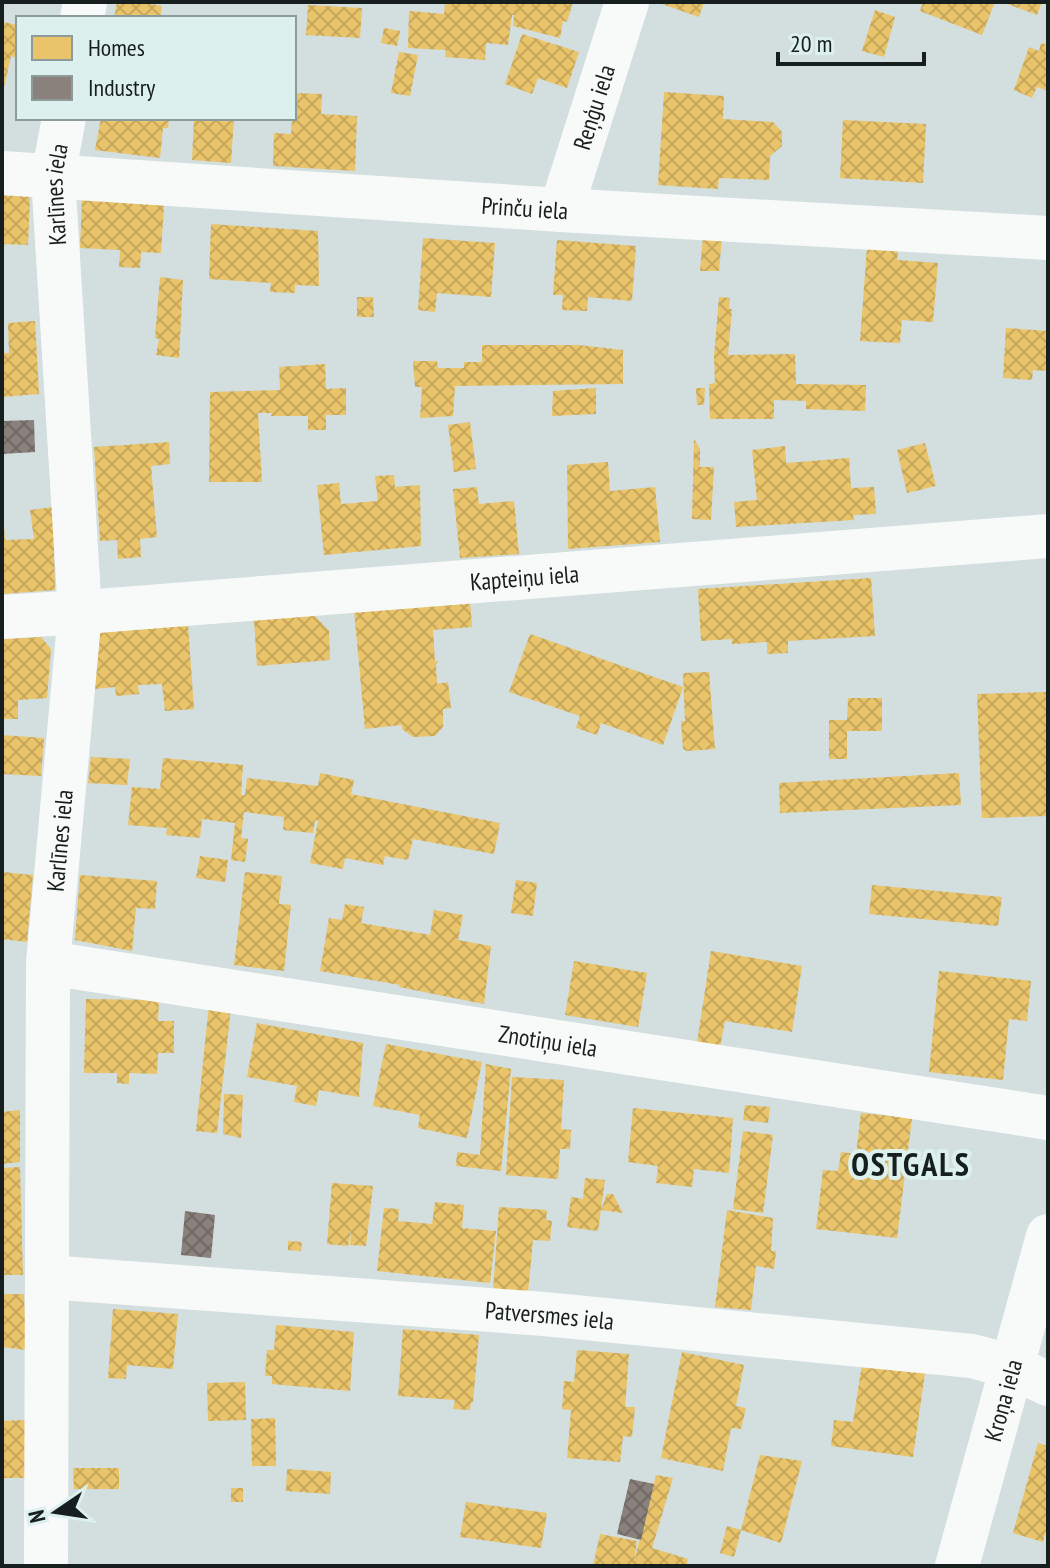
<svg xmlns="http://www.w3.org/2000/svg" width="1050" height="1568" viewBox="0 0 1050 1568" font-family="'PT Sans Narrow',sans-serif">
<defs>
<pattern id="homes-cross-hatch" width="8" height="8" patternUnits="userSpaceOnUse" patternTransform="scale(2)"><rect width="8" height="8" fill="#e9c46a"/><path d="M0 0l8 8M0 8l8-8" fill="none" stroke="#c7a85b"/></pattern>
<pattern id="industry-cross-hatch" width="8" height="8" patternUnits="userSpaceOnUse" patternTransform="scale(2)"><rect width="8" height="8" fill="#8a817c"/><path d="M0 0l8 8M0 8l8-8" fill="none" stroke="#706965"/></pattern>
</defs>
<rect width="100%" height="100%" fill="#d3dede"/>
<path fill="url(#homes-cross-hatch)" d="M117 2H140L162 6 160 18H114Z
M445 2H573L567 22 563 21 560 38 513 26 514 15H512L508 45 486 43 485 60 445 57 446 50 408 48 409 11 444 14Z
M656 2H704L699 17Z
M923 2H995L982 35 920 11Z
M1002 2H1042L1037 15Z
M308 5 362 8 360 38 306 35Z
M875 10 895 17 884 57 862 51Z
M2 22 18 25V58L11 56 3 92Z
M384 28 400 31 397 46 381 43Z
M522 34 579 52 567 88 538 78 532 94 505 84Z
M1041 43 1048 45V91L1037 87 1032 98 1014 90 1029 47 1039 51Z
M399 52 418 55 410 96 391 93Z
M664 92 724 96 723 119 773 122 782 132V146L770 156 769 180 719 178 718 189 658 185Z
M294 93 322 94 321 114 357 116 355 171 273 166 274 133 291 134Z
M101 118H169L168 128H163L160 158 95 150Z
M194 118H234L231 163 192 160Z
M843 120 926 124 923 183 840 178Z
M2 195 30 196 28 245 2 244Z
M82 200 164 205 161 253 141 252 140 268 119 267 120 250 80 248Z
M211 224 318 231 319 286 295 285V293L270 292 271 283 209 279Z
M703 236 722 237 719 271H700Z
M423 238 495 243 491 297 437 293 435 312 418 310Z
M557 240 636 246 632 301 588 297 587 311 562 310 563 295H553Z
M867 247 898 249 897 260 938 263 933 322 902 320 900 343 860 341Z
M160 277 183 280 179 358 156 355 159 339 155 338Z
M357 297H373L374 317H357Z
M719 297 730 298 729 309H732L728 355 795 354 796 384 866 385 865 411 806 409V401L774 400V419H710L709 384 715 383 714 356Z
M35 321 39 394 2 397V353H9L8 323Z
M1006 328 1048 331V371L1033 370 1032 380 1003 378Z
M482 345H579L623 350V384L455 386 453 416 420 418 422 387H415L413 361H437L438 368H464V362H482Z
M325 364 326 389 346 388V415H326V430H308V416H271L272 413H258L262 482H209L210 392 280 390 279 367Z
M596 388V414L552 416 553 391Z
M696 388H705L704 405H697Z
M470 422 476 469 454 472 448 425Z
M694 439 700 449V467H714L711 520 692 519Z
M169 442 170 464 151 466 157 537 140 539 141 557 118 559 117 540 100 541 94 447Z
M925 443 936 486 907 493 897 450Z
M785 446 786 463 849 458 851 488 874 487 876 514 853 515 854 520 736 527 734 502 757 500 752 450Z
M608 462 610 491 655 487 660 542 568 549 567 465Z
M394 475 395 487 420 485 421 546 324 555 317 485 339 483 341 504 378 501 375 476Z
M477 487 479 504 514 501 519 554 460 558 453 489Z
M53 507 55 590 2 594V526H4L5 540 34 539 30 510Z
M871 578 875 636 788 641V653L767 654V642L732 644V639L701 641 698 589Z
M470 601 472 627 433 630 435 662 438 661 436 665 437 684 448 682 451 708 443 709V727L435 736 413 737 402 729V725L365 729 354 610Z
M314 615 329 631 330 660 257 666 254 620Z
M188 625 194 709 165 711 162 684 138 685 139 694 116 696 115 687 94 689 96 633Z
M530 634 683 687 663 745 601 723 597 735 576 728 580 716 509 692Z
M41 637 51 649 47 698 18 700V719H2V639Z
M709 672 715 749 687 751 683 749 681 721H685L683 673Z
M1048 692V816L982 818 977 694Z
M848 698H882V731H847V759H829V720H847Z
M2 735 44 738 41 776 2 774Z
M91 757 130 759 127 785 88 783Z
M163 758 243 765 241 795H245L247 778 318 786 320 773 354 780 351 794 500 823 494 854 413 839 408 860 385 856 383 865 345 858 343 869 310 863 318 821 315 820 313 833 283 830 284 817 244 812 241 838 248 839 245 862 231 860 235 823 202 819 200 838 166 835 167 828 128 825 132 787 160 789Z
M959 773 961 805 780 813 779 783Z
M200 856 228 860 225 882 196 878Z
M2 872 33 875 27 942 2 939Z
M245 872 282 876 279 904 291 905 284 971 234 965Z
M80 875 157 881 155 909 136 908 132 951 75 940Z
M516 880 537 883 533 916 511 913Z
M872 885 1002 897 998 926 869 914Z
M345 904 364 907 361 923 430 935 434 910 463 915 458 940 491 946 484 1004 399 987 400 985 320 971 329 918 342 920Z
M711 951 802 966 792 1032 725 1021 720 1047 697 1043Z
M574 961 647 973 638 1027 565 1015Z
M939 971 1031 981 1027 1021 1009 1019 1003 1080 929 1072Z
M86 999 159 1000 158 1021H174V1053H158L157 1074 129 1073V1084L117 1083V1073H84Z
M209 1004 231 1008 217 1133 196 1131Z
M257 1023 363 1043 359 1097 319 1090 316 1106 294 1102 297 1086 247 1077Z
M386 1044 482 1062 467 1138 418 1128 420 1115 373 1106Z
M486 1064 511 1069 501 1171 456 1166 457 1152 480 1155Z
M512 1077 564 1080 561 1129 571 1130 570 1149H560L558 1179 506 1175Z
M224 1094 243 1095 241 1138 223 1134Z
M745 1105 770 1107 768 1123 743 1120Z
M633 1108 733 1118 729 1173 694 1169 692 1187 656 1183 658 1166 628 1162Z
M20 1110V1162L2 1164V1112Z
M861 1113 912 1118 897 1238 816 1229 823 1170 838 1171 841 1152 856 1154Z
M743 1131 773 1135 763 1213 733 1209Z
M20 1167 23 1275H2V1168Z
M585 1178 605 1180 598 1231 567 1227 571 1197 583 1199Z
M332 1183 373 1186 366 1246 350 1245 351 1229 348 1246 327 1244Z
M607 1194H613L623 1213 601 1210Z
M435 1202 464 1205 462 1228 496 1231 490 1283 377 1271 384 1208 399 1209 398 1221 432 1224Z
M499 1207 547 1210 546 1220 552 1221 550 1241 533 1240 528 1293 493 1291Z
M727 1210 773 1218 771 1251H776L774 1269 756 1266 751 1310 715 1307Z
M288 1241 302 1242 301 1251 288 1250Z
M2 1294H24L26 1350 2 1347Z
M113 1309 178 1314 173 1369 127 1365 126 1379 108 1378Z
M276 1325 354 1332 350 1391 272 1384V1376H265L267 1350H274Z
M403 1329 479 1335 473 1402H471L470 1410 453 1409 455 1400 398 1396Z
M577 1350 629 1354 625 1407H635L632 1437 623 1436 620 1462 567 1458 571 1410 562 1409 564 1381 574 1382Z
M682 1352 744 1365 736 1406 746 1408 741 1429 731 1428 723 1471 661 1458Z
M862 1364 925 1373 913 1457 831 1446 834 1420 853 1422Z
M245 1382 246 1420 208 1421 207 1383Z
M275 1418 276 1466H252L251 1419Z
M25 1420 27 1478H2V1421Z
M1038 1443 1048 1446V1523L1043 1542 1013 1533Z
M760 1455 802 1461 781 1543 741 1530 734 1557 720 1553 727 1526 741 1530Z
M73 1468H119V1489H74Z
M287 1469 331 1472 330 1494 286 1491Z
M656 1475 673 1478 652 1548 688 1559 686 1566H593L600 1534 637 1541 634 1562Z
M231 1488H243V1502H231Z
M466 1502 547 1513 541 1548 460 1537Z"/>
<path fill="url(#industry-cross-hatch)" d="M34 420 35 452 2 454V421Z
M185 1211 215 1215 211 1258 181 1255Z
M630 1479 654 1484 641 1540 617 1534Z"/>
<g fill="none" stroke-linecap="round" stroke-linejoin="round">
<g stroke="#f8fafa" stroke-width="44">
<path d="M82 18 85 2"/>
<path id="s1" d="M2 173 561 210 1048 238"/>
<path id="s2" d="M561 210 627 2"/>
<path id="s3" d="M2 617 97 611 1048 536"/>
<path id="s4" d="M48 963 1048 1118"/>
<path id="s5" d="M47 1277 544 1314 972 1356 1013 1367 1048 1384"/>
<path id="s6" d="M46 1566 48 963 80 612 53 176 64 118"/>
<path id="s7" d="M957 1566 1048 1236"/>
</g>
</g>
<g text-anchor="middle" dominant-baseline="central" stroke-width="8" stroke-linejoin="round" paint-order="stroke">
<g font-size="24" fill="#171e1e" stroke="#dcf0ee">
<text stroke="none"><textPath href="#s2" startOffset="108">Reņģu iela</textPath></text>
<text stroke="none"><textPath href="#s6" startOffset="1374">Karlīnes iela</textPath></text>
<text stroke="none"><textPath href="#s1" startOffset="524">Prinču iela</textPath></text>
<text stroke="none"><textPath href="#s3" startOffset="524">Kapteiņu iela</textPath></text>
<text stroke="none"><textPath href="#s6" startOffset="726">Karlīnes iela</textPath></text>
<text stroke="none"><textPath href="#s4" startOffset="506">Znotiņu iela</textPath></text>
<text stroke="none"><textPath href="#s5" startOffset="504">Patversmes iela</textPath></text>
<text stroke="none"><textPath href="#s7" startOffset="172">Kroņa iela</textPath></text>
</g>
<g font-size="32" font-weight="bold" letter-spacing="2" fill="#171e1e" stroke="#dcf0ee">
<text x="911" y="1164">OSTGALS</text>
</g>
</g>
<rect width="1050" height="1568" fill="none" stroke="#171e1e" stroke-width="8"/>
<rect x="16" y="16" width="280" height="104" fill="#dcf0ee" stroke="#8d9c9b" stroke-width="2"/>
<rect x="32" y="36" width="40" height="24" fill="#e9c46a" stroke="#8d9c9b" stroke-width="2"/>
<text x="88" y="56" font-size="24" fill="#171e1e">Homes</text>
<rect x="32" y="76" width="40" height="24" fill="#8a817c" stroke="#8d9c9b" stroke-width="2"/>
<text x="88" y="96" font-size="24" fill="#171e1e">Industry</text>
<g transform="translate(56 1512) rotate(257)" stroke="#dcf0ee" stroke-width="6" paint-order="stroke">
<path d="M0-6L14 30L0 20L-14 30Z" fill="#171e1e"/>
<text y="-12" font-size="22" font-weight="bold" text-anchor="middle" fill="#171e1e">N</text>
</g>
<path d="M778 52v12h146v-12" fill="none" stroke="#171e1e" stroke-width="4"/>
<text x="790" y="52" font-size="24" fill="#171e1e" stroke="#dcf0ee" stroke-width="6" paint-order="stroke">20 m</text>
</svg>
